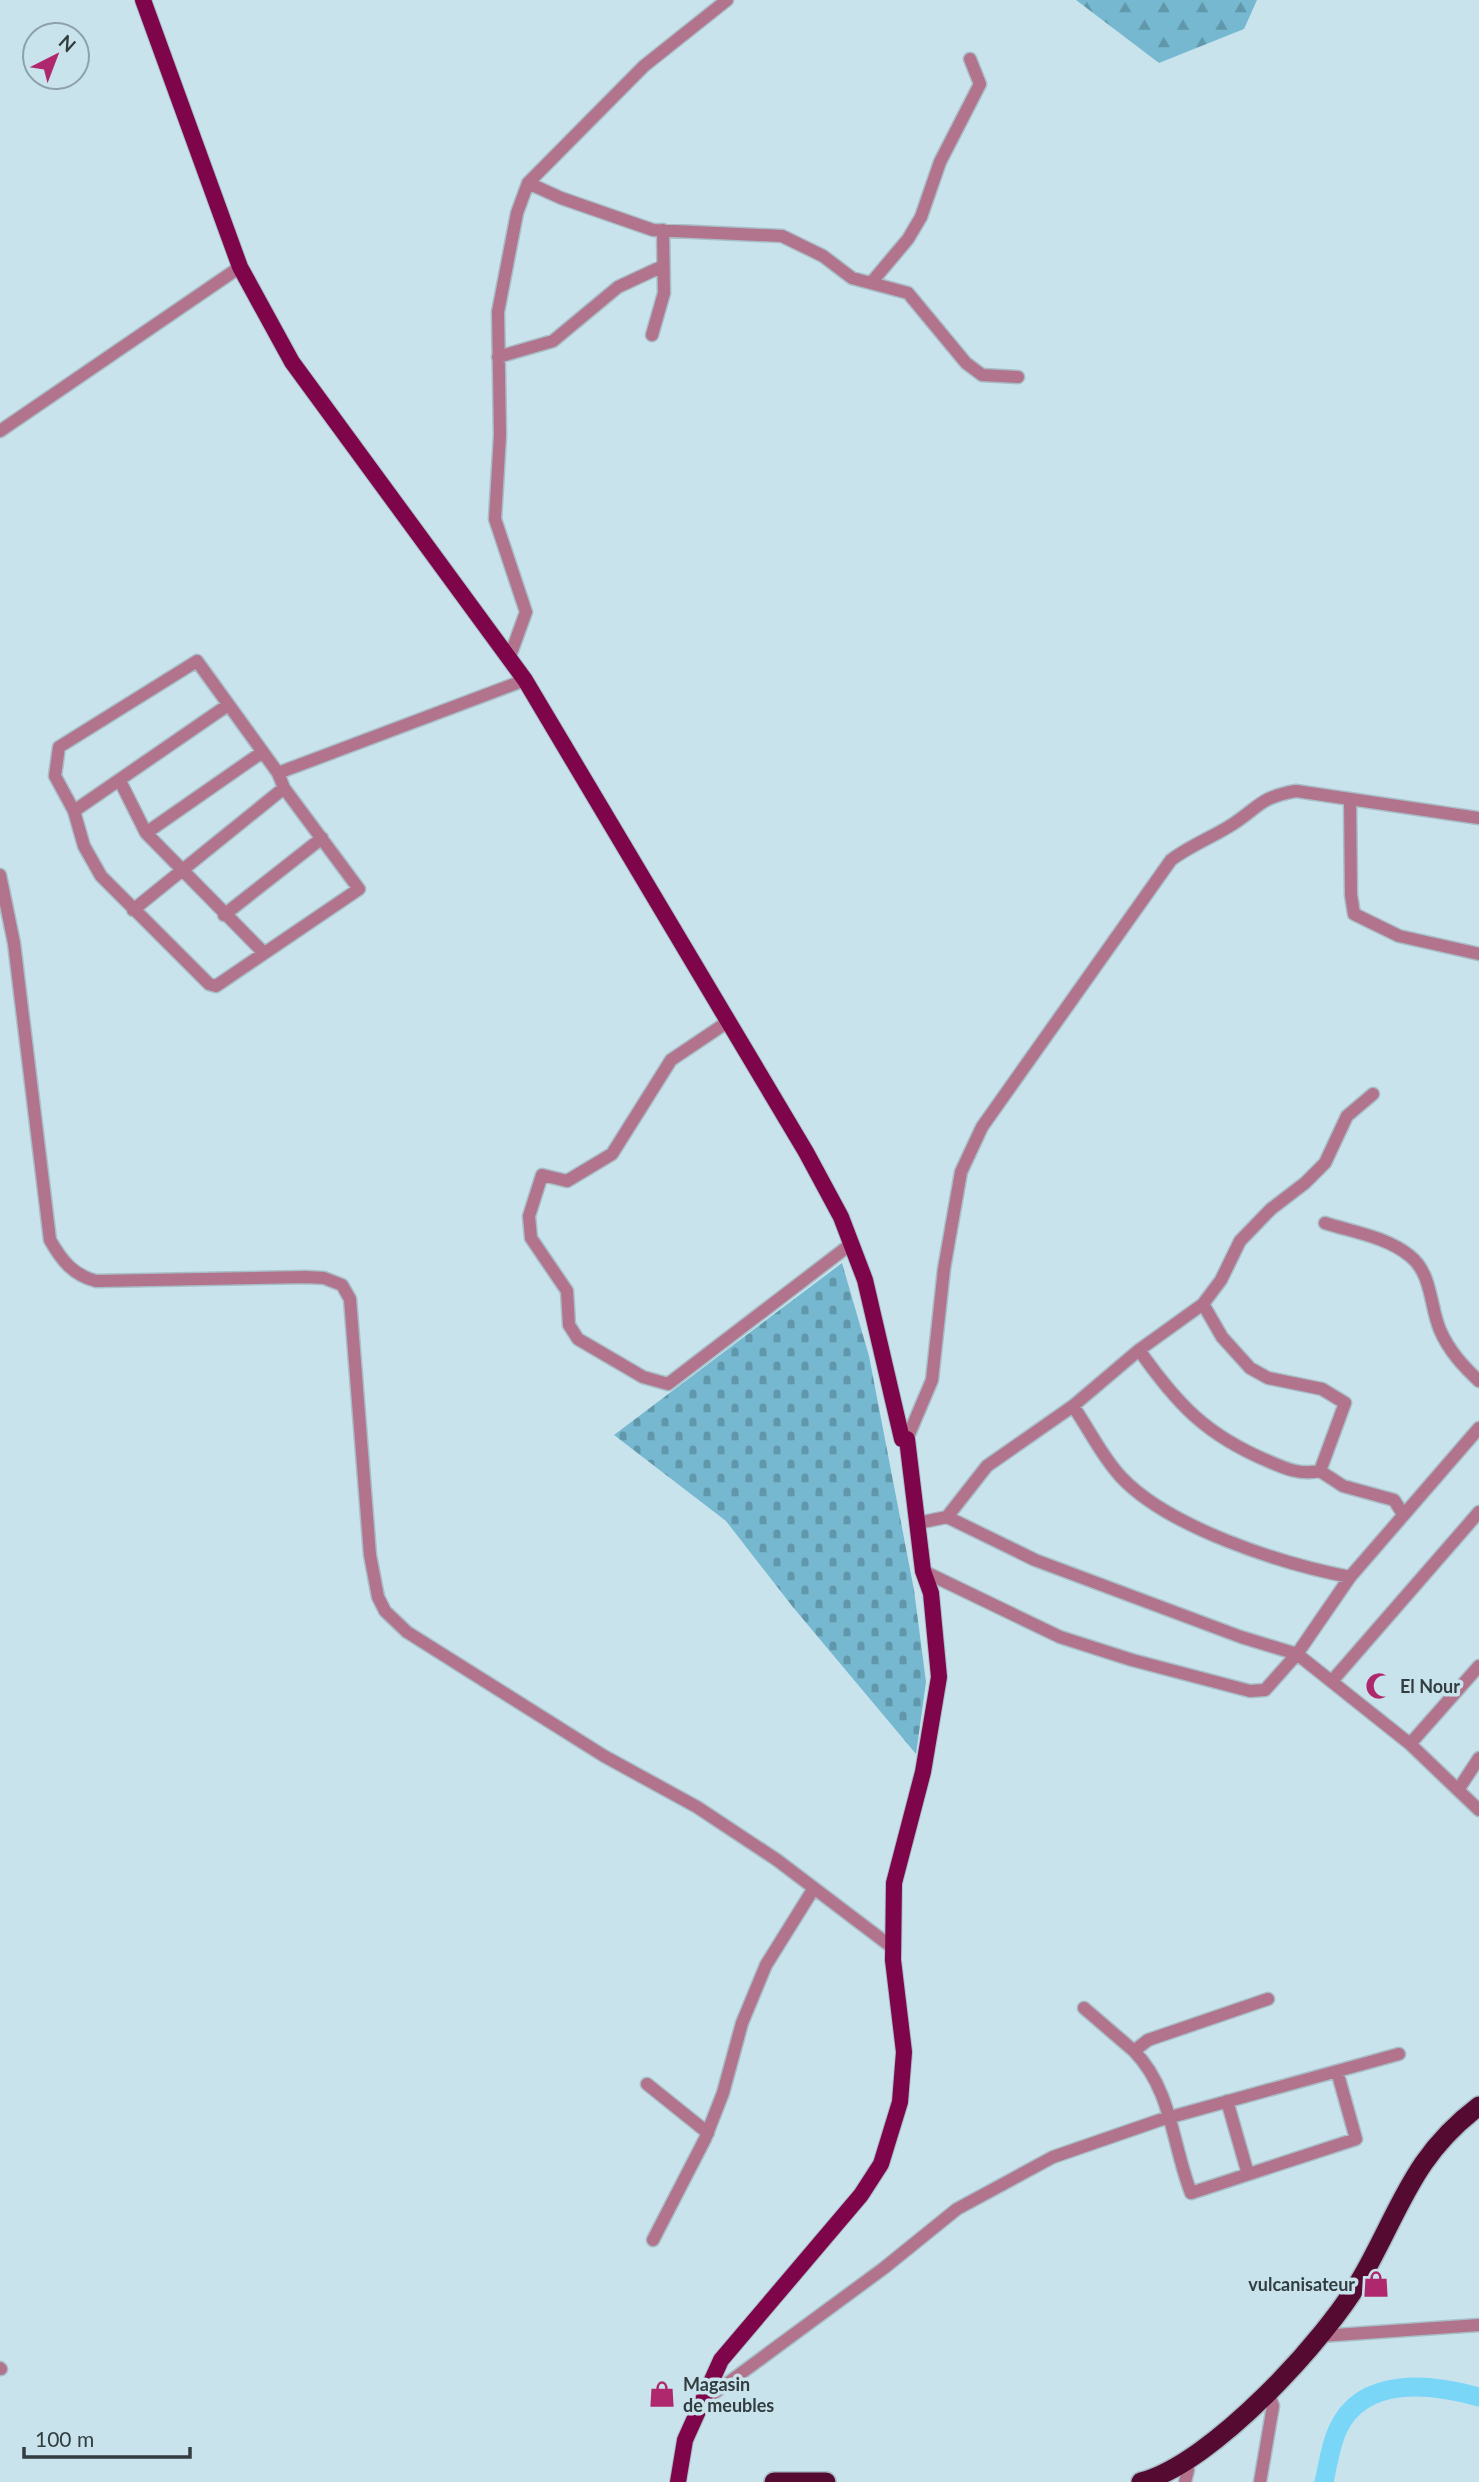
<svg xmlns="http://www.w3.org/2000/svg" width="1479" height="2482" viewBox="0 0 1479 2482" font-family="Lato,sans-serif">
<defs>
<pattern id="forest-firs" width="22" height="20" patternUnits="userSpaceOnUse" patternTransform="scale(1.75)"><rect width="22" height="20" fill="#75b8d0"/><path d="M5 1l3.5 6h-7zM16 11l3.5 6h-7z" fill="#6197aa"/></pattern>
<pattern id="cemetery-stones" width="16" height="16" patternUnits="userSpaceOnUse" patternTransform="scale(1.75)"><rect width="16" height="16" fill="#75b8d0"/><path d="M2 7V4a2 2 0 0 1 4 0v3zM10 15v-3a2 2 0 0 1 4 0v3z" fill="#6197aa"/></pattern>
</defs>
<rect width="100%" height="100%" fill="#c9e3ed"/>
<path fill="url(#forest-firs)" d="M1076 0H1257L1244 29 1159 63Z"/>
<path fill="url(#cemetery-stones)" d="M842 1263 869 1356 914 1590 926 1682 916 1754 792 1606 726 1521 614 1435Z"/>
<g fill="none" stroke-linecap="round" stroke-linejoin="round">
<path stroke="#79d6f6" stroke-width="19" d="M1324 2482C1328 2465 1330 2446 1338 2429 1363 2375 1432 2384 1479 2397"/>
<defs>
<path id="minor" d="M528 183 561 198 653 230 782 236 823 256 852 278 908 293 966 363 982 375 1018 377
M871 283 908 239 921 217 940 162 980 84 970 59
M652 335 664 293 663 230
M498 357 553 341 618 287 663 266
M0 431 240 267
M509 659 526 612 495 519 500 435 498 312 517 213 528 183 644 66 727 0
M197 661 278 773 284 788 359 889 216 986 209 984 101 876 84 846 74 811 55 776 59 747Z
M278 773 525 680
M120 781 146 833 263 952
M1350 799 1351 895 1354 914 1399 936 1479 954
M74 811 228 705
M146 833 261 753
M0 875 14 943 50 1240C62 1261 73 1275 96 1281L306 1277 324 1278 342 1285 350 1299 370 1555 378 1597 385 1611 407 1632 604 1756 697 1807 777 1860 893 1948
M133 910 284 788
M224 915 322 838
M729 1021 671 1060 612 1154 567 1181 542 1175 529 1216 531 1238 567 1291 569 1325 578 1339 643 1377 668 1384 851 1244
M1325 1223C1353 1232 1387 1237 1410 1256 1432 1273 1430 1307 1440 1330 1449 1351 1463 1366 1479 1381
M1203 1304 1221 1280 1240 1241 1271 1209 1305 1183 1325 1163 1347 1116 1373 1094
M1139 1350C1177 1404 1206 1435 1268 1461 1286 1469 1300 1475 1320 1471L1343 1486 1394 1500 1403 1514
M1073 1406 1139 1350 1203 1304 1222 1337 1250 1368 1268 1378 1322 1389 1345 1403 1320 1471
M907 1439 932 1380 944 1269 961 1172 982 1127 1171 860C1191 845 1213 837 1233 824 1260 806 1261 797 1296 791L1479 818
M947 1517 987 1466 1073 1406C1089 1429 1102 1457 1121 1477 1169 1528 1282 1564 1350 1577
M918 1523 947 1517 1035 1560 1241 1637 1297 1654 1410 1744 1458 1790
M923 1571 1060 1637 1132 1660 1250 1691 1265 1690 1297 1654 1350 1577 1479 1428
M1332 1681 1479 1512
M1410 1744 1479 1666
M1479 1758 1458 1790 1479 1810
M1268 1999 1148 2040 1134 2051C1172 2090 1172 2144 1191 2193L1356 2139 1337 2071
M1084 2008 1134 2051
M647 2084 708 2133
M1227 2101 1248 2174
M653 2240 705 2139 723 2093 742 2023 766 1965 814 1888
M1321 2336 1479 2325
M0 2368 1 2369
M702 2402 884 2268 957 2209 1053 2157 1160 2120 1399 2054
M1185 2460 1188 2470 1185 2482
M1260 2482 1273 2406 1268 2391"/>
<path id="major" d="M143 0 240 267 292 362 525 680 806 1152 841 1217 865 1280 902 1439H907L923 1571 931 1593 939 1677 923 1772 894 1883 893 1960 904 2052 900 2102 881 2164 861 2195 721 2360 685 2440 678 2482"/>
<path id="highway" d="M774 2482H826
M1141 2482C1212 2464 1328 2338 1363 2275 1402 2206 1413 2156 1479 2106"/>
</defs>
<use href="#minor" stroke="#a8bec7" stroke-width="15"/>
<use href="#major" stroke="#a8bec7" stroke-width="18"/>
<use href="#highway" stroke="#a8bec7" stroke-width="22"/>
<use href="#minor" stroke="#b2748c" stroke-width="12"/>
<use href="#major" stroke="#7e054a" stroke-width="16"/>
<use href="#highway" stroke="#540a31" stroke-width="19"/>
</g>
<defs>
<symbol id="mosque-bare" viewBox="-9 -9 18 18"><path d="M3.5-4.9A6 6 0 1 0 3.5 4.9A5 5 0 1 1 3.5-4.9Z" fill="#af286d" stroke="#c9e3ed" stroke-width="2.5" paint-order="stroke"/></symbol>
<symbol id="shop-bare" viewBox="-9 -9 18 18"><path d="M-5-2.5h2.3a2.7 3.5 0 0 1 5.4 0H5L5.5 6h-11ZM-1.5-2.5h3a1.5 2.3 0 0 0-3 0Z" fill="#af286d" stroke="#c9e3ed" stroke-width="2.5" paint-order="stroke"/></symbol>
</defs>
<g fill-rule="evenodd">
<use href="#mosque-bare" x="1360" y="1667" width="38" height="38"/>
<use href="#shop-bare" x="1357" y="2265" width="38" height="38"/>
<use href="#shop-bare" x="643" y="2375" width="38" height="38"/>
</g>
<g text-anchor="middle" dominant-baseline="central" stroke-width="7" stroke-linejoin="round" paint-order="stroke">
<g font-size="18" font-weight="bold" fill="#323d40" stroke="#c9e3ed" text-anchor="start">
<text x="1400" y="1686">El Nour</text>
<text x="1355" y="2284" text-anchor="end">vulcanisateur</text>
<text x="683" y="2384">Magasin<tspan x="683" dy="21">de meubles</tspan></text>
</g>
</g>
<g transform="translate(56 56) rotate(42)"><circle r="33" fill="#c9e3ed" stroke="#8da1a8" stroke-width="2"/>
<path d="M0-5L12 26L0 18L-12 26Z" fill="#af286d"/>
<text y="-10" font-size="19" font-weight="bold" text-anchor="middle" fill="#323d40">N</text>
</g>
<path d="M24 2447v10h166v-10" fill="none" stroke="#323d40" stroke-width="3.5"/>
<text x="35" y="2447" font-size="21" fill="#323d40" stroke="#c9e3ed" stroke-width="5" paint-order="stroke">100 m</text>
</svg>
